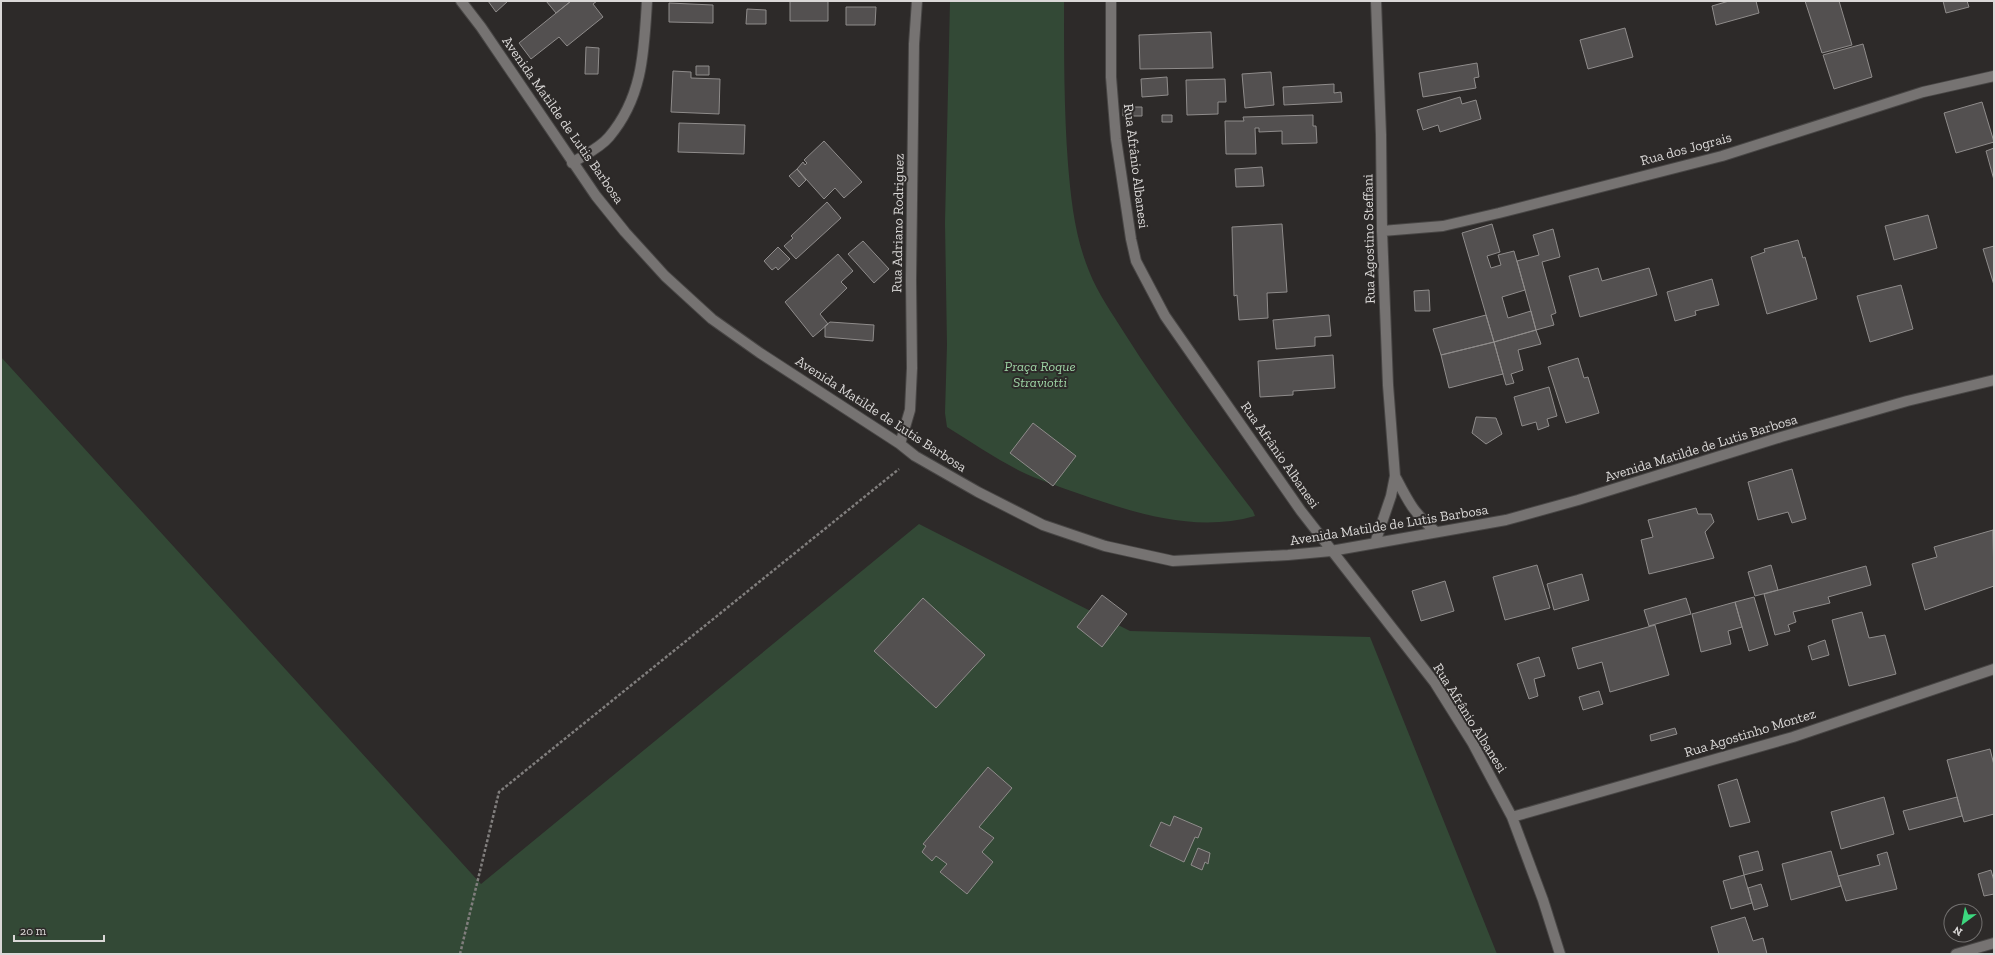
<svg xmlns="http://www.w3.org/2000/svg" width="1995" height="955" viewBox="0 0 1995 955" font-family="'Zilla Slab',serif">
<rect width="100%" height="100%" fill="#2d2a29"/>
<path fill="#334936" d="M950 1H1064C1064 56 1064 110 1068 164 1071 200 1075 237 1089 271 1098 294 1112 313 1125 334 1164 396 1209 453 1253 511L1255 516C1195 533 1134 513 1077 493 1058 486 1038 480 1020 471 995 458 971 442 947 427L945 413 947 345 945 223Z
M1 357 481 884 919 524 1130 631 1370 637 1497 954H1Z"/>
<path fill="#535050" stroke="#8f8c8b" d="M488 1H508L496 12Z
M546 1H571L556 13Z
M571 1H597L593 4 603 17 567 46 559 37 531 59 519 43Z
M790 1H828V21H790Z
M1729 1H1756L1759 13 1716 25 1712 6Z
M1805 1H1839L1852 45 1822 53Z
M1943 1H1967L1969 7 1946 13Z
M669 3 713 5V23L669 22Z
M846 7H876L875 25H846Z
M747 9 766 10V24H746Z
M1625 28 1633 57 1588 69 1580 40Z
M1211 32 1213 68 1140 69 1139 35Z
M1863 44 1872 77 1834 89 1823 55Z
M586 47 599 48 598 74H585Z
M1477 63 1479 77 1474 78 1476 88 1423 97 1419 73Z
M696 66H709V75H696Z
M673 71 691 72V78L720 79 719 114 671 112Z
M1271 72 1274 105 1245 108 1242 74Z
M1167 77 1168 95 1142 97 1141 79Z
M1225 79 1226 102H1218V114L1187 115 1186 80Z
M1334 84V93L1341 92 1342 102 1284 105 1283 87Z
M1460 97 1462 104 1476 100 1481 119 1440 132 1438 125 1423 130 1417 110Z
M1982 102 1994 142 1956 153 1944 113Z
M1123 107H1142V116H1123Z
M1162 115H1172V122H1162Z
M1313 115V126H1316L1317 143 1282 144V131L1259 132V128H1255L1256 154H1226L1225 121H1244L1243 117Z
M679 123 745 125 744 154 678 152Z
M824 141 862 182 844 198 835 188 824 199 797 169 803 162 805 165 807 163 804 160Z
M1994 148V180L1986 151Z
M1262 167 1264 186 1236 187 1235 169Z
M797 169 806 180 799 187 789 176Z
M827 202 841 218 796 259 784 246 793 238 791 236Z
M1928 215 1937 248 1894 260 1885 226Z
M1282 224 1287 292 1267 293 1268 318 1239 320 1237 295 1234 296 1232 227Z
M1492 224 1500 252 1487 256 1491 268 1501 265 1498 255 1514 251 1525 290 1502 297 1508 318 1531 311 1536 330 1494 342 1462 233Z
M1553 229 1560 257 1542 262 1556 313 1551 315 1554 325 1536 330 1517 261 1539 255 1533 235Z
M1798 240 1803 258 1805 257 1817 299 1767 314 1751 257 1765 252 1764 249Z
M863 241 889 269 874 283 848 254Z
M1994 246V285L1983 249Z
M778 247 790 259 778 270 776 267 772 270 764 261Z
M838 254 853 271 841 282 847 288 820 314 828 324 813 337 785 302Z
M1598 268 1602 281 1649 268 1657 295 1580 317 1569 276Z
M1712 279 1719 305 1695 311 1696 315 1675 321 1667 292Z
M1901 285 1913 329 1870 342 1857 296Z
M1429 290 1430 311H1415L1414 291Z
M1329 315 1331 336 1315 337V346L1276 349 1273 320Z
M1486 315 1494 342 1441 355 1433 329Z
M830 322 874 325 873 341 825 337V326Z
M1536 330 1541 344 1518 350 1523 370 1511 374 1514 383 1506 385 1494 342Z
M1494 342 1503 374 1449 388 1441 355Z
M1333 355 1335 388 1293 391V395L1260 397 1258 361Z
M1578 358 1584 378 1588 377 1599 413 1566 423 1548 367Z
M1549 387 1557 416 1547 419 1549 426 1538 430 1536 422 1522 426 1514 397Z
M1476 417 1496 418 1502 434 1486 444 1472 433Z
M1033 423 1076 456 1053 486 1010 453Z
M1792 469 1806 519 1792 523 1788 512 1758 520 1748 482Z
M1696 508 1698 514H1711L1714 522 1705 532 1714 558 1649 574 1641 540 1653 537 1648 520Z
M1993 530 1994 586 1925 610 1912 564 1937 557 1934 547Z
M1537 565 1550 608 1505 620 1493 577Z
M1771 565 1778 590 1755 596 1748 572Z
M1866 566 1871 585 1828 597 1830 603 1793 612 1796 622 1788 625 1790 631 1775 635 1764 594Z
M1582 574 1589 600 1554 610 1547 584Z
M1445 581 1454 611 1421 621 1412 591Z
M1102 595 1127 614 1102 647 1077 627Z
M1754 597 1768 645 1749 651 1735 602Z
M923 598 985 655 936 708 874 651Z
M1686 598 1691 614 1649 626 1644 610Z
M1735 602 1742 627 1728 631 1731 644 1701 652 1692 614Z
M1862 612 1869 638 1885 635 1896 674 1849 686 1832 620Z
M1655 625 1669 675 1610 692 1602 662 1578 669 1572 648Z
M1825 640 1829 655 1812 660 1808 646Z
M1539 657 1545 676 1534 679 1538 696 1529 699 1517 664Z
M1599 691 1603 704 1583 710 1579 697Z
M1675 728 1677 734 1651 741 1650 735Z
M1990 749 1994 765V814L1964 822 1947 760Z
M988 767 1012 788 979 827 994 838 982 852 993 862 967 894 940 872 947 864 936 856 932 861 922 852 926 846 923 844Z
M1737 779 1750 822 1730 827 1718 785Z
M1884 797 1894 834 1841 849 1831 812Z
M1957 797 1962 816 1909 830 1903 811Z
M1174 816 1202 828 1198 838 1195 837 1184 862 1150 846 1161 822 1170 826Z
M1198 848 1210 853 1208 864 1205 862 1202 870 1191 865Z
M1758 851 1763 870 1744 875 1739 856Z
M1831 851 1841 886 1791 900 1782 864Z
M1887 852 1897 889 1846 901 1838 876 1880 865 1877 855Z
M1991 870 1994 881V894L1984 896 1978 874Z
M1744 875 1752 903 1731 909 1723 881Z
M1761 884 1768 906 1754 910 1748 888Z
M1745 917 1753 941 1763 938 1767 954H1719L1711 927Z"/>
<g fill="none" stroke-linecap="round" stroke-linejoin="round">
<defs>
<path id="minor" d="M461 1 481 27 596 196 625 232 665 276 712 319 760 353 900 444 915 456 978 492 1043 525 1105 546 1173 561 1288 555 1331 551 1506 520 1578 500 1781 437 1907 401 1994 380
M1111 1V77L1116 139 1131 239 1136 261 1165 316 1301 511 1435 683 1472 742 1512 817 1543 900 1560 954
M572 163C584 155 600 148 609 137 643 97 644 51 647 1
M1382 231 1443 226 1499 213 1722 156 1923 92 1994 76
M900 444 910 410 912 368 911 280 914 44 917 1
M1395 476C1409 503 1413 512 1436 532
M1375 543 1391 496 1395 476 1388 385 1382 231 1381 135 1376 1
M1512 817 1793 737 1994 669
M1956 954 1994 943"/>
</defs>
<use href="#minor" stroke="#484645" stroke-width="12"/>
<path stroke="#807e7d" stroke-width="2.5" stroke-dasharray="3 2" stroke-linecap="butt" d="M460 954 499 792 899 469"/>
<use href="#minor" stroke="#767372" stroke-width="10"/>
</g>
<g text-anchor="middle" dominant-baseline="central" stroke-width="4" stroke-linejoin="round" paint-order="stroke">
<g font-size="14" fill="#dad8d7" stroke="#2d2a29">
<text transform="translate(563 120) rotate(55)">Avenida Matilde de Lutis Barbosa</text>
<text transform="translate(1686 149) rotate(-15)">Rua dos Jograis</text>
<text transform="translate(1136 166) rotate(83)">Rua Afrânio Albanesi</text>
<text transform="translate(898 223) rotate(-89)">Rua Adriano Rodriguez</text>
<text transform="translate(1369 239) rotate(-91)">Rua Agostino Steffani</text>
<text transform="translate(881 414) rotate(33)">Avenida Matilde de Lutis Barbosa</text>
<text transform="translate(1701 448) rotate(-17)">Avenida Matilde de Lutis Barbosa</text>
<text transform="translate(1280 455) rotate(55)">Rua Afrânio Albanesi</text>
<text transform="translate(1389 525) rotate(-9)">Avenida Matilde de Lutis Barbosa</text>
<text transform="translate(1470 718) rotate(58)">Rua Afrânio Albanesi</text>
<text transform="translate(1750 733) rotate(-17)">Rua Agostinho Montez</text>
</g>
<g font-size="14" font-style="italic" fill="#9ed4a5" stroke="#2d2a29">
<text x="1040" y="366">Praça Roque<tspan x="1040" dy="16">Straviotti</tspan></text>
</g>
</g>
<rect width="1995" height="955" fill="none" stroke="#dad8d7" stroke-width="4"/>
<g transform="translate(1963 923) rotate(212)"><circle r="19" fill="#2d2a29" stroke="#72706f"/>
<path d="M0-3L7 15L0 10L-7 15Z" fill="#3cd77e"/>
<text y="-6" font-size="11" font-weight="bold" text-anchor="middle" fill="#dad8d7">N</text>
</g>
<path d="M14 935v6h90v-6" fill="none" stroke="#dad8d7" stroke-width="2"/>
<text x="20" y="935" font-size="12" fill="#dad8d7" stroke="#2d2a29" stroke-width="3" paint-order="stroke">20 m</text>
</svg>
